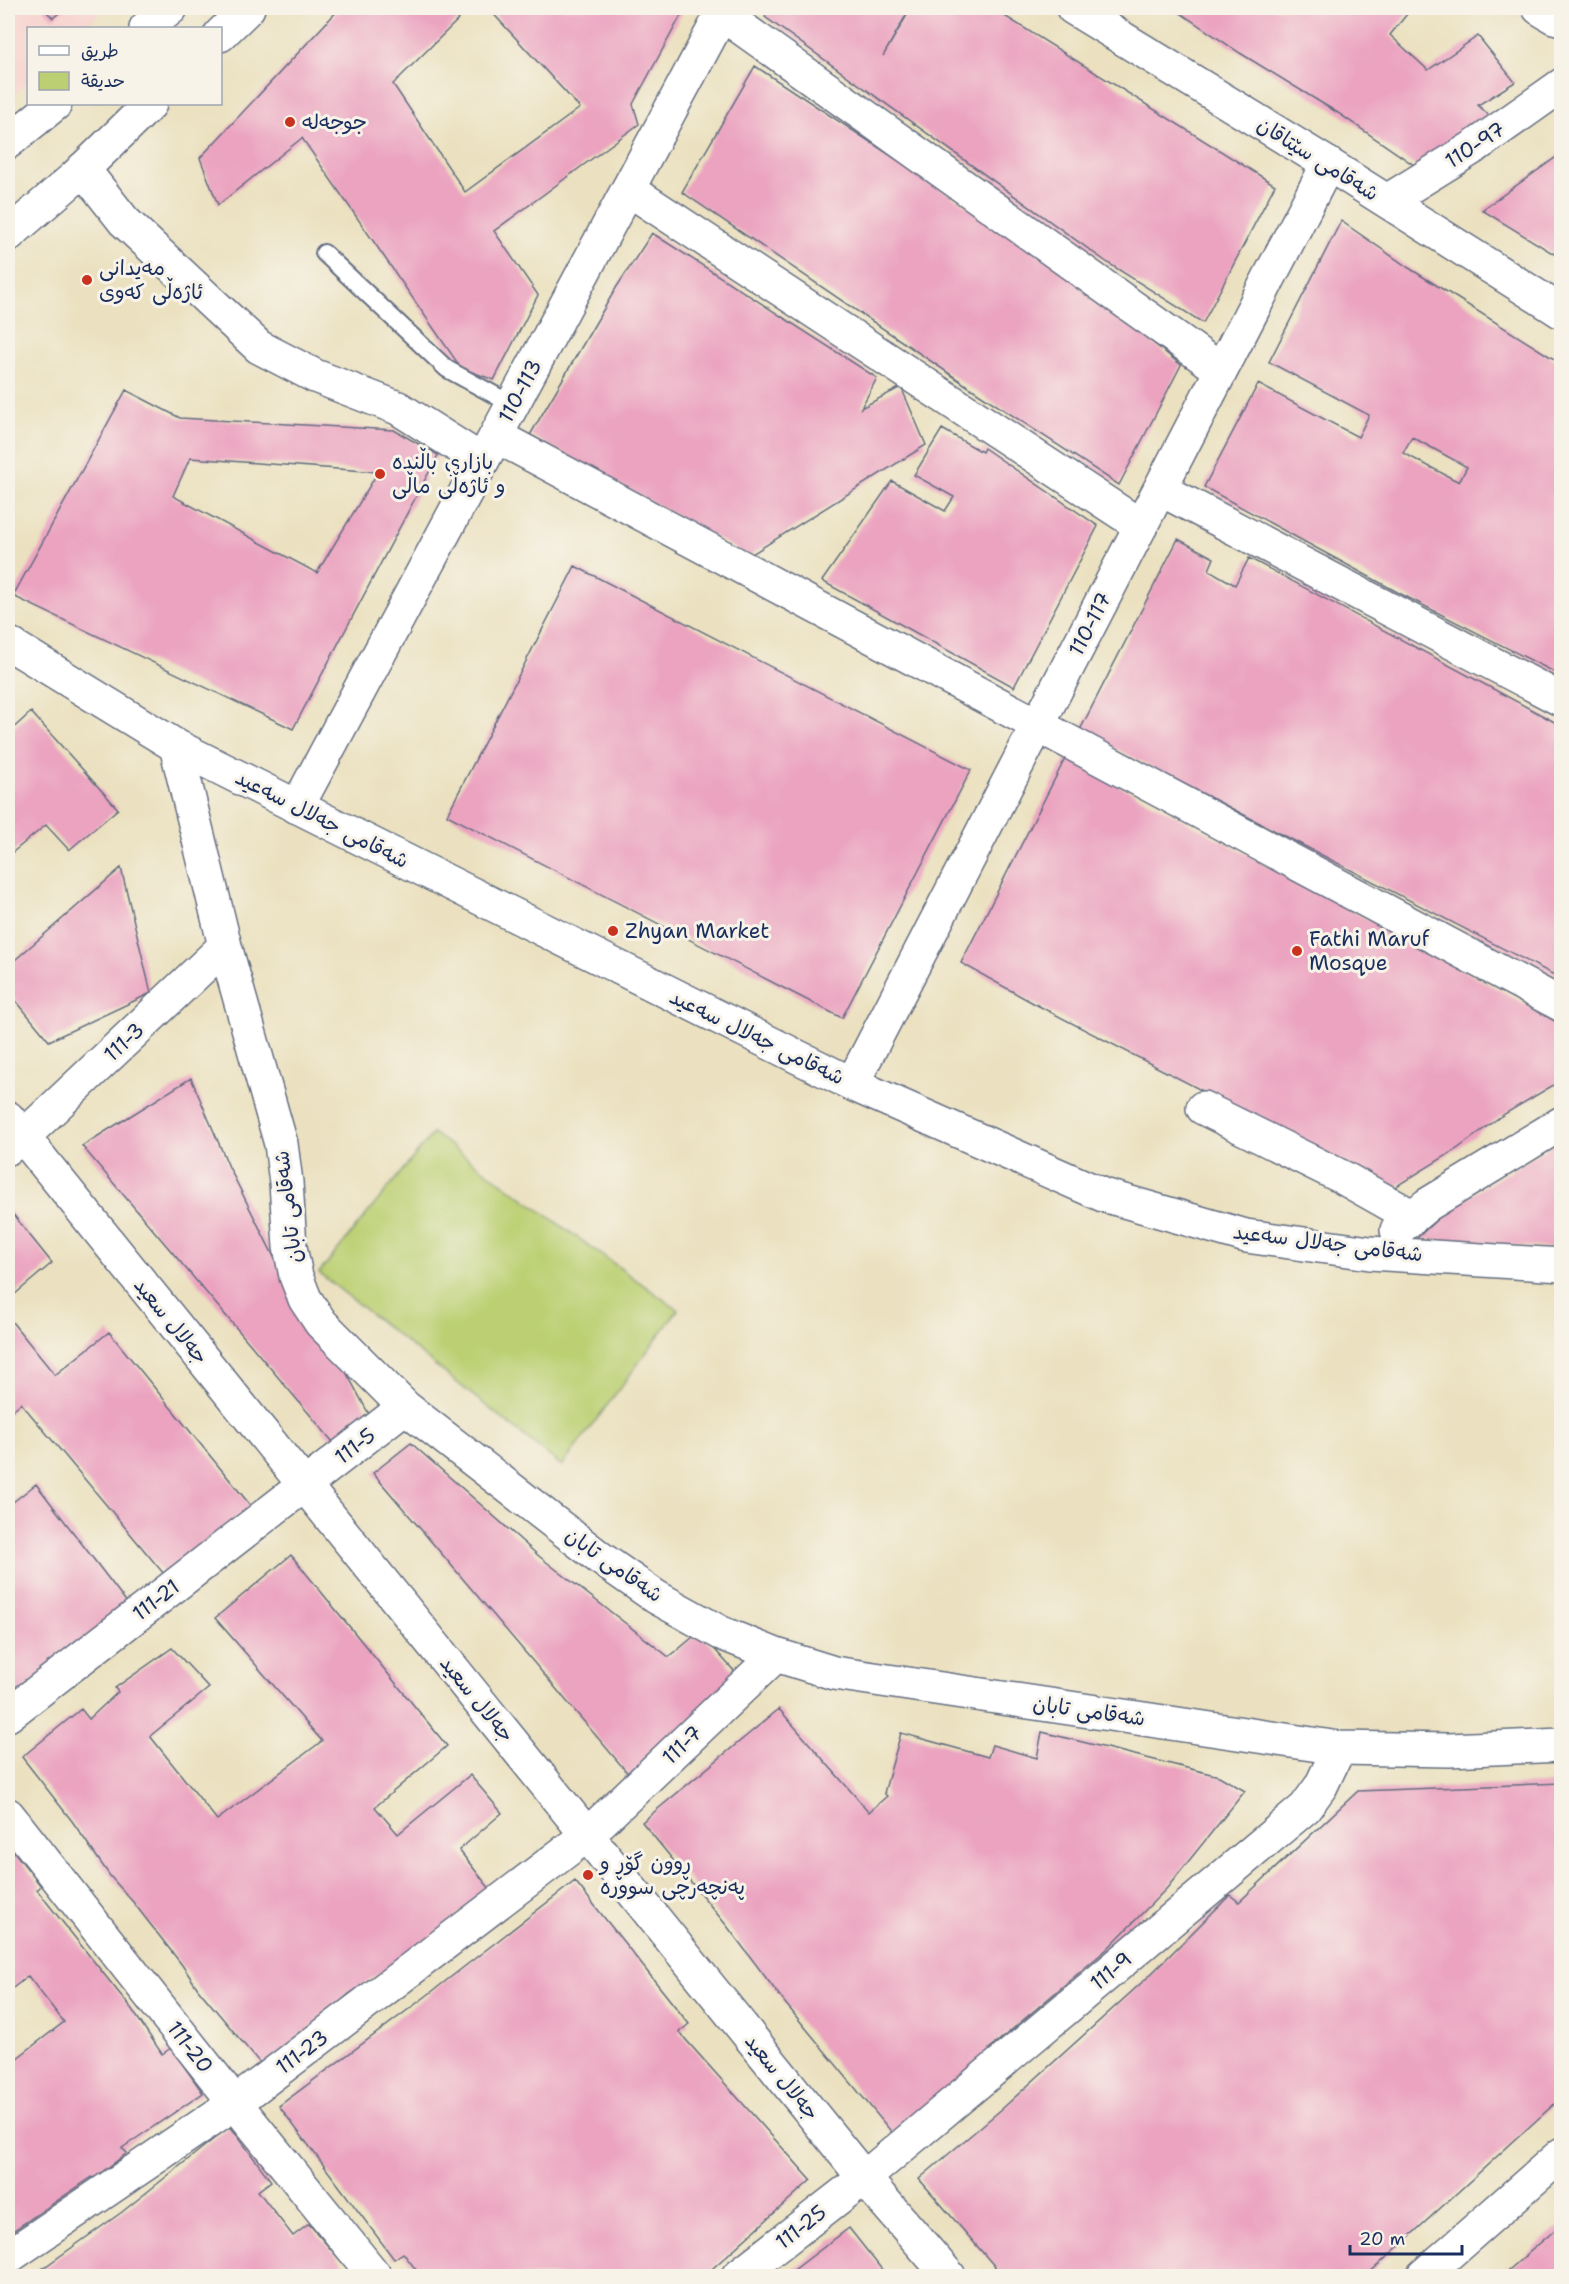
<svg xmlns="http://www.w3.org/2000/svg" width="1569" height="2284" viewBox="0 0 1569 2284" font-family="'Shantell Sans','Playpen Sans Arabic',sans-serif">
<rect width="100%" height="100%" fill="#f7f3e8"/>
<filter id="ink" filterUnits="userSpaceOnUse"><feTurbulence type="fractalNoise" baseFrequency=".0167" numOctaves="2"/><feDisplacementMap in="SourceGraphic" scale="12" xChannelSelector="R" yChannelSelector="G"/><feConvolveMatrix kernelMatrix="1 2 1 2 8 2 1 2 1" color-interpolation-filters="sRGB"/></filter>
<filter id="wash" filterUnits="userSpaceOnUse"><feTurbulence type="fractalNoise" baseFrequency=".008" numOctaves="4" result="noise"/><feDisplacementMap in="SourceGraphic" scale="24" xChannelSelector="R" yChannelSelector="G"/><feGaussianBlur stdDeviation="1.35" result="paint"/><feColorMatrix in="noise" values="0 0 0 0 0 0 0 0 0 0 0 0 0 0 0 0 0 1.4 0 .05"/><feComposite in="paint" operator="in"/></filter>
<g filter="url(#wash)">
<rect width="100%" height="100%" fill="#ebe1c0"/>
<path fill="#f7d0cc" d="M8 8H106L84 28H28V82L8 102Z"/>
<path fill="#bcd073" stroke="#6c8068" stroke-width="1.5" d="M433 1133 678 1310 562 1466 319 1273Z"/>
<g id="blocks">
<path fill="#eba3c0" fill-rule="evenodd" d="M43 8H65L53 18Z
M340 8H470L393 84 465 192 580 108 488 8H685L633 104 639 124 494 231 538 295 494 380 461 368 302 138 218 205 200 158Z
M770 8H910L883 56 911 8H992L1275 185 1203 323 1108 263 765 17Z
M1173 8H1412L1390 35 1428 70 1478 36 1515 82 1478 105 1494 120 1417 167 1338 113 1240 53Z
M755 66 1049 260 1181 365 1119 485 966 385 682 192Z
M1562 153V259L1482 210Z
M1341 221 1409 268 1562 364V676L1401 594 1204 487 1258 384 1358 437 1369 415 1269 362ZM1412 437 1467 467 1459 482 1403 453Z
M652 233 877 378 861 408 901 387 926 445 749 556 530 435 616 288Z
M126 390 180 418 394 430 438 455 293 729 13 596ZM190 458 378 472 317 573 173 496Z
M942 429 982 452 984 448 1098 526 1014 687 822 581 892 481 945 511 954 497 914 475Z
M1178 539 1214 558 1209 570 1235 585 1249 558 1562 726V979L1080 730Z
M575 566 971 770 842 1018 447 815Z
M31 712 118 809 69 850 46 825 8 856V733Z
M1066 757 1507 994 1562 1025V1080L1501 1116 1457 1149 1392 1189 1035 1004 961 963Z
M121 868 151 993 49 1041 8 991V966Z
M191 1078 229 1167 288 1285 340 1361 372 1420 333 1442 82 1146Z
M1562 1139V1249L1416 1239 1447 1210Z
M8 1208 52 1263 8 1300Z
M8 1317 55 1375 109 1332 251 1506 164 1574 21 1403 8 1414Z
M411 1443 540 1557 669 1657 699 1632 745 1683 631 1777 373 1473Z
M36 1484 128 1604 8 1702V1506Z
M291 1555 447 1746 375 1807 398 1834 470 1775 502 1813 459 1850 490 1889 428 1940 349 1994 264 2068 198 1989 182 1965 133 1902 110 1876 72 1821 22 1757 81 1709 89 1719 118 1692 115 1688 172 1648 209 1688 150 1736 217 1820 322 1741 215 1618Z
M779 1709 869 1812 887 1796 884 1793 901 1733 988 1757 992 1745 1037 1758 1042 1732 1219 1776 1245 1791 1167 1888 1107 1949 989 2049 992 2054 894 2135 785 2003 727 1926 642 1822Z
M1562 1783V2097L1366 2276H1003L919 2179 1003 2108 1149 1976 1230 1895 1239 1902 1358 1791Z
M8 1844 41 1886 37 1890 131 2008 162 2054 171 2048 203 2093 122 2148 127 2153 93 2179 92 2177 8 2234V2065L64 2022 28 1976 8 1992Z
M575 1881 689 2024 679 2032 811 2180 704 2276H421L403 2253 394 2259 279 2106 425 1997Z
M230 2126 271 2181 258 2191 293 2236 309 2224 354 2276H32L122 2212Z
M1562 2225V2276H1502L1555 2230Z
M849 2228 887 2276H786Z"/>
</g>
</g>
<g filter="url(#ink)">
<use href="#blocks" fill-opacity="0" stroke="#646d80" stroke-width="1.5"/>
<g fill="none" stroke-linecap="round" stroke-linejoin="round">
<defs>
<path id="lane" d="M324 253 447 369 513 405"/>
<path id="street" d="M1539 8 1554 17 1562 19
M722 14 1221 370
M83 169 124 221 259 347 315 376 398 408 482 461
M628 189 1141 526
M1387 201 1474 147 1562 85
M496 436 1562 1005
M1160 489 1562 700
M8 643 176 746 852 1084 1103 1195 1246 1236 1370 1253 1562 1265
M176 746 225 946 281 1144 286 1182 290 1247 296 1276 305 1299 321 1323 405 1407 600 1558 656 1597 721 1633 776 1655 834 1673 1339 1748 1449 1750 1562 1745
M297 807 725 8
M852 1084 1328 164
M1203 1108 1342 1177 1413 1217
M8 1118 864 2178 949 2276
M8 1148 23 1137 225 946
M1397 1230 1427 1205 1562 1123
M8 1715 405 1407
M8 1815 235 2103 375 2276
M8 2257 235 2103 587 1835 776 1655
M738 2276 864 2178 1305 1808 1321 1786 1339 1748
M1423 2276 1562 2154"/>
<path id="secondary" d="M1073 8 1328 164 1562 312"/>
<path id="primary" d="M146 28 171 8
M220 35 248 8
M8 142 55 104
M8 235 75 177 150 104"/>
</defs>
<use href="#lane" stroke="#646d80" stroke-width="20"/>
<use href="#street" stroke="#646d80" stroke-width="36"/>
<use href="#secondary" stroke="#646d80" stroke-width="36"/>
<use href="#primary" stroke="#646d80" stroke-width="36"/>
<use href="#lane" stroke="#fff" stroke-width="16"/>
<use href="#street" stroke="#fff" stroke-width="33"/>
<use href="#secondary" stroke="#fff" stroke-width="33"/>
<use href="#primary" stroke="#fff" stroke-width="33"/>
</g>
</g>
<g fill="#c8321e" stroke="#f7f3e8" stroke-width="2">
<circle cx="290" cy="122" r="6"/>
<circle cx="87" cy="280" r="6"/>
<circle cx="380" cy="474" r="6"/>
<circle cx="613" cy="931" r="6"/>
<circle cx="1297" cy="951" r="6"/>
<circle cx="588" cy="1875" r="6"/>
</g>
<g text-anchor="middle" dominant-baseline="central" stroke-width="6" stroke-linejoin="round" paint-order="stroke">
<g font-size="21" fill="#1b2f5e" stroke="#f7f3e8" text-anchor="start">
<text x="302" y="122">جوجەلە</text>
<text x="99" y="268">مەیدانی<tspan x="99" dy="24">ئاژەڵی کەوی</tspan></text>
<text x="392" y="462">بازاري باڵندە<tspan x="392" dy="24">و ئاژەڵی ماڵی</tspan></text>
<text x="625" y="931">Zhyan Market</text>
<text x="1309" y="939">Fathi Maruf<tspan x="1309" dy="24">Mosque</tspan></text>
<text x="600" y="1863">ڕوون گۆڕ و<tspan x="600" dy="24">پەنچەرچی سوورە</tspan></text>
</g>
<g font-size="21" fill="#1b2f5e" stroke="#f7f3e8">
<text transform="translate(1475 145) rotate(-33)">110-97</text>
<text transform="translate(1318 159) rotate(32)">شەقامی سێتاقان</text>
<text transform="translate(520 391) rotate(-62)">110-113</text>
<text transform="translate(1090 624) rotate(-63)">110-117</text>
<text transform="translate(322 819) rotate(27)">شەقامی جەلال سەعید</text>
<text transform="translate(757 1037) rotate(26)">شەقامی جەلال سەعید</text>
<text transform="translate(124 1042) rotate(-43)">111-3</text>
<text transform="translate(288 1207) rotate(-97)">شەقامی تابان</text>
<text transform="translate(1328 1243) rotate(7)">شەقامی جەلال سەعید</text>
<text transform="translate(171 1321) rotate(51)">جه‌لال سعید</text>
<text transform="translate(355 1446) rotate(-38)">111-5</text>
<text transform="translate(614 1565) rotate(35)">شەقامی تابان</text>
<text transform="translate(156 1600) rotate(-38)">111-21</text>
<text transform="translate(477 1699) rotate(51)">جه‌لال سعید</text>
<text transform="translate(1089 1711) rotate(8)">شەقامی تابان</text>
<text transform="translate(682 1745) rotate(-44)">111-7</text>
<text transform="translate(1111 1971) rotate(-40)">111-9</text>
<text transform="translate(190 2047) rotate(52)">111-20</text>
<text transform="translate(302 2052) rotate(-37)">111-23</text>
<text transform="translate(782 2077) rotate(51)">جه‌لال سعید</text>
<text transform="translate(801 2227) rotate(-38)">111-25</text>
</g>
</g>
<rect width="1569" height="2284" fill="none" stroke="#f7f3e8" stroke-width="30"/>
<rect x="27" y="27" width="195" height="78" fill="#f7f3e8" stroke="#9fa5b1" stroke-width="1.5"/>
<rect x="39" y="46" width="30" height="9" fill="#ffffff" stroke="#9fa5b1" stroke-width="1.5"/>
<text x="81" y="57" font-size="18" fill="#1b2f5e">طريق</text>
<rect x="39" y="72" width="30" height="18" fill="#bcd073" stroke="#9fa5b1" stroke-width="1.5"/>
<text x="81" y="87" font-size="18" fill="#1b2f5e">حديقة</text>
<path d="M1350 2245v9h112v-9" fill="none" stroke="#1b2f5e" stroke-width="3"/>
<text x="1359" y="2245" font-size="18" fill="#1b2f5e" stroke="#f7f3e8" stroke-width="4.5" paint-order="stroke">20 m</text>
</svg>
